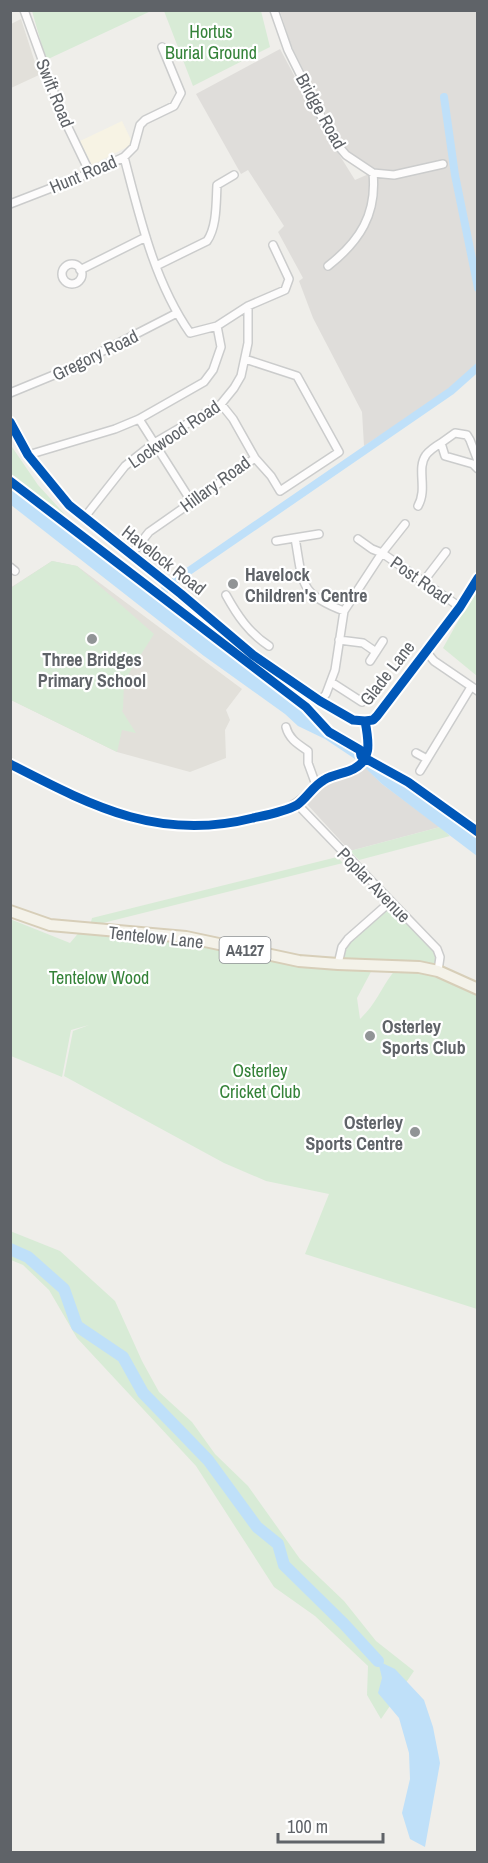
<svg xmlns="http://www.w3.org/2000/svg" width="488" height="1863" viewBox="0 0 488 1863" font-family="'Archivo Narrow',sans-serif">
<rect width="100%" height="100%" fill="#efeeea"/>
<path fill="#f7f3e4" d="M122 121 133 144 92 165 80 141Z"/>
<path fill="#dfddda" d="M280 11H477V371L467 375 447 392 364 446 362 412 313 318 299 281 303 278 278 232 284 226 248 170 241 174 196 94 280 49 320 124 355 180 371 173 341 144 291 45Z
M364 766 382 784 440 827 350 851 305 802 329 781Z"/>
<path fill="#e2e0da" d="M21 19 39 75 11 88V24Z
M52 561 77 566 242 689 226 710 230 720 225 730 226 758 190 772 117 752 11 700 10 588Z"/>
<path fill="#d8ebd6" d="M32 11V10L151 11 46 60Z
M164 11H261L270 47 193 86Z
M10 444 38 485 70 520 66 524 11 479Z
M52 561 77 566 154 634 124 681 123 709 122 711 136 733 122 730 117 752 11 700V588Z
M477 587V676L443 648Z
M440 827 450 836 359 860 350 851Z
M337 857 343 863 99 924 91 922 92 918Z
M390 902 437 949 438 971 338 964 342 947Z
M10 919 70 943 81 930 133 933 302 965 373 968 357 998 360 1019C376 1004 380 990 392 974 407 954 460 985 477 993V1309L305 1254 329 1194 266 1181 224 1163 64 1076 73 1031 89 1025 71 1030 62 1077 11 1056Z
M10 1231 60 1251 115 1301 142 1361 159 1392 192 1422 215 1454 248 1486 300 1559 344 1601 376 1641 414 1671 381 1719 367 1695 368 1666 315 1616 274 1587 196 1466 77 1338 49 1290 23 1265 11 1260Z"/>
<path fill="#bfe0f9" d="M10 484 305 711 328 735 367 762 398 777 477 835V856L382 784 358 761 325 739 298 726 285 714 204 656 11 505Z
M378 1661 395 1669 424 1700 433 1727 440 1763 425 1847 410 1839 402 1813 410 1779 409 1753 399 1718 378 1693 382 1678Z"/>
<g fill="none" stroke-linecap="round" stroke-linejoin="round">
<path stroke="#bfe0f9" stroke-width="8" d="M444 97 455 175 478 288
M152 602 173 582 451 391 478 367"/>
<path stroke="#bfe0f9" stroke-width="12" d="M10 1249 28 1257 64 1289 77 1326 123 1357 143 1393 208 1460 257 1527 278 1544 284 1565 344 1624 378 1661"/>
<defs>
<path id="pedestrian" d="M357 767 368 756 369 743"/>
<path id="minor" d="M24 10 63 117 90 173
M274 10 288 50 325 124 336 143 346 155 373 173 394 175 443 164
M124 157C140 218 154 281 190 333L217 326 248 306 285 290 289 279 273 245
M10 204 90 173 124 157 134 147 140 125 145 120 174 106 181 93 162 47
M62 274a10 10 0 1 1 20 0a10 10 0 1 1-20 0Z
M156 266 207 241C217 227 216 203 217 185L234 175
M328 266C360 241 377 214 373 173
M80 270 146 237
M245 359 297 376 339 452 280 491 271 476 255 458
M10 393 66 370 177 313
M139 419 191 501
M10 422 28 455 69 505 181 594 253 655 320 701 353 720 365 721 373 720 377 716 463 601
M28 455 115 429 139 419 204 382 213 370 221 347 217 326
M478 461 470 440 467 435 455 433 441 443 445 456 473 464 478 469
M418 506C428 488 416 469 426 455 430 450 436 446 441 443
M84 518 125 466 154 443 221 404 234 388 241 376 248 343V306
M295 538C303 582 298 594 344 611
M358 539 372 549 382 553 460 607
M276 541 319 534
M131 555 149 532 255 458 233 419 221 404
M10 567 15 571
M423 582 446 552
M226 595C237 615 249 633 269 646
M467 596 478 578
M339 640 363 643 376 652
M425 650 434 661 478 691
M370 661 383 641
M331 682 362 702
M320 701 326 694 335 670 344 611 382 553 405 524
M286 727C289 739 298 744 308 751V763L316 785
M416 753 427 759
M10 764C90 805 160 842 252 819 275 813 292 810 309 792
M420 771 471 687
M297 804 437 949 440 957 438 971
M338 964 342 947 348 939 390 902"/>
<path id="primary" d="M10 911 50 925 186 937 299 961 338 964 419 967 438 971 478 989"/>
</defs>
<use href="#pedestrian" stroke="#cbcccc" stroke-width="8"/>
<use href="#minor" stroke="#cbcccc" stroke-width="10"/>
<use href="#primary" stroke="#d7ceb8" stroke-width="14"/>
<use href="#pedestrian" stroke="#fdfcfc" stroke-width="5"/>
<use href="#minor" stroke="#fdfcfc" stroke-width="7"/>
<use href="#primary" stroke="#f4f2e9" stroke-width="10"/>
<defs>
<path id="cycleway" d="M10 422 28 455 69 505 181 594 253 655 320 701 353 720 365 721 373 720 377 716 460 607 478 578
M10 481 306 707 329 732 360 750 361 756 408 782 478 832
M10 764C92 806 159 842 253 818 267 815 284 812 297 805 307 798 313 786 324 780 332 775 341 774 349 771 373 762 369 742 365 721"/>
</defs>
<use href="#cycleway" stroke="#fff" stroke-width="13"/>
<use href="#cycleway" stroke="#0057b8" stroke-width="9"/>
</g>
<g fill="#919496" stroke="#fff" stroke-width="2">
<circle cx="233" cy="584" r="6"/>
<circle cx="92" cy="639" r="6"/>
<circle cx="370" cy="1036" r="6"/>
<circle cx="415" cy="1132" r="6"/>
</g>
<g text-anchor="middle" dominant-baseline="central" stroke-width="4.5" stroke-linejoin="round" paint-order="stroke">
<rect fill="#fff" stroke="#8f9295" stroke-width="1.5" x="219.5" y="937" width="51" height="26" rx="4.5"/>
<g font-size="16" font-weight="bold" fill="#5f6368">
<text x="245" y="950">A4127</text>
</g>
<g font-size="18" fill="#348238" stroke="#fff">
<text x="211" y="31">Hortus<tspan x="211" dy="21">Burial Ground</tspan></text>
<text x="99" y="977">Tentelow Wood</text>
<text x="260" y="1070">Osterley<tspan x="260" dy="21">Cricket Club</tspan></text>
</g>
<g font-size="18" fill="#5f6368" stroke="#fff">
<text transform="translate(55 93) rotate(68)">Swift Road</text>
<text transform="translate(321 111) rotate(61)">Bridge Road</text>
<text transform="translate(83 174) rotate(-23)">Hunt Road</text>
<text transform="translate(95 355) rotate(-26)">Gregory Road</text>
<text transform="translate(174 434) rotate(-34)">Lockwood Road</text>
<text transform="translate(215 484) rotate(-36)">Hillary Road</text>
<text transform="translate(164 560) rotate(38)">Havelock Road</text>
<text transform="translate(421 580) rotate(35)">Post Road</text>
<text transform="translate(387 673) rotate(-52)">Glade Lane</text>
<text transform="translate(374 885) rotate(46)">Poplar Avenue</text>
<text transform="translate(156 937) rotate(6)">Tentelow Lane</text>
</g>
<g font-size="18" font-weight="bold" fill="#5f6368" stroke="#fff" text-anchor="start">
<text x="245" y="574">Havelock<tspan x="245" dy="21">Children's Centre</tspan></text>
<text x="92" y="659" text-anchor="middle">Three Bridges<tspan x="92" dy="21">Primary School</tspan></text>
<text x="382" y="1026">Osterley<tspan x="382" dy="21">Sports Club</tspan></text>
<text x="403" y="1122" text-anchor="end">Osterley<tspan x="403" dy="21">Sports Centre</tspan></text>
</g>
</g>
<rect width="488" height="1863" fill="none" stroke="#5f6368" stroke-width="24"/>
<path d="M278 1833v9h105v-9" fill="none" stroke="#5f6368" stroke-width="3"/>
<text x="287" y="1833" font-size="18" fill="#5f6368" stroke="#ffffff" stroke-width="4.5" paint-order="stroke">100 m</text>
</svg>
